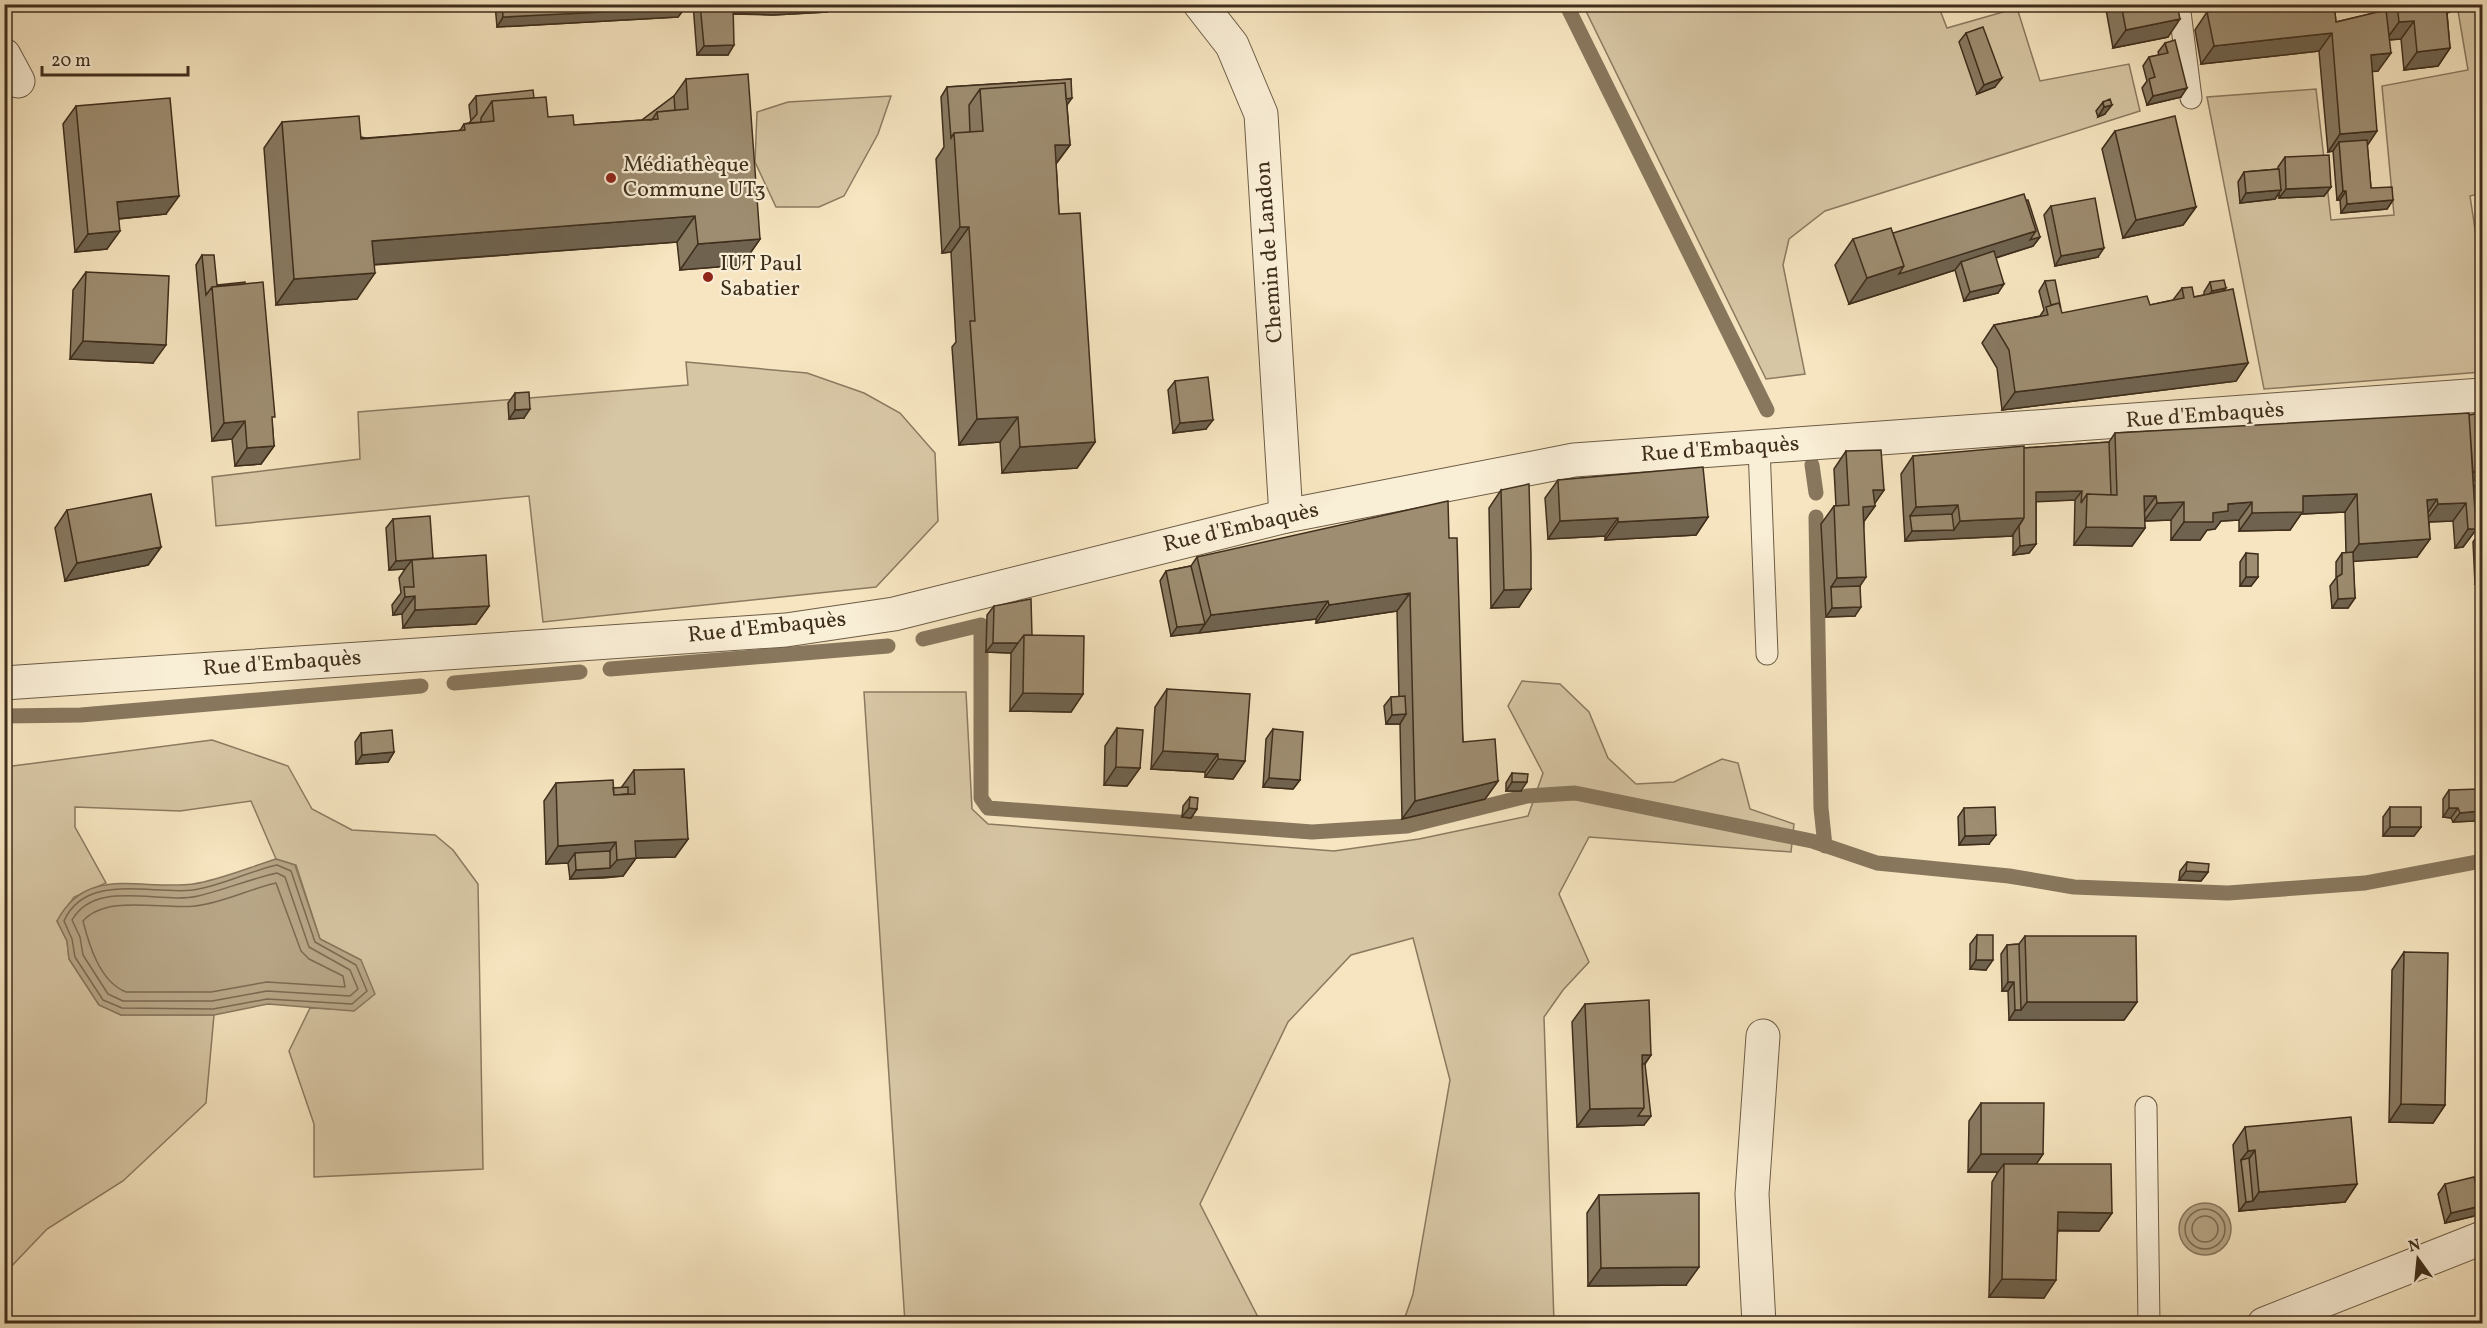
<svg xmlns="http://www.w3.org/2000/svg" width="2487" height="1328" viewBox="0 0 2487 1328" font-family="Vollkorn,serif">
<rect width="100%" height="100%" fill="#f6e5c0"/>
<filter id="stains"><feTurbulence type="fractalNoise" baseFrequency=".00333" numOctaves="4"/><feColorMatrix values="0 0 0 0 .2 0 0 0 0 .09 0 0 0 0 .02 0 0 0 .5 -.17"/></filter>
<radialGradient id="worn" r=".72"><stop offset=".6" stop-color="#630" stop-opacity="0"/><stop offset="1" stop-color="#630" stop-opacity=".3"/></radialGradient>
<path fill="#d7c6a4" stroke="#8b7a60" stroke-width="1.5" d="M1583 5H1938L1947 28 2017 8 2040 81 2129 64 2140 111 1825 211 1789 239 1783 265 1805 374 1766 379Z
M2457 5H2482V193L2470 196 2482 275V372L2264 389 2207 97 2316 89 2331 220 2394 215 2382 86 2468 70Z
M891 96 878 134 844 196 819 207H776L755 162 757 112 788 102Z
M686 362 807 373 864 393 900 413 935 453 938 521 876 587 543 622 529 496 216 526 212 477 360 459 358 412 688 385Z
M1522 681 1560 684 1589 712 1608 758 1636 784 1674 782 1722 759 1738 763 1750 809 1794 824 1791 852 1589 837 1559 894 1589 962 1563 990 1544 1017 1554 1323H1403L1413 1294 1450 1080 1413 938 1351 955 1288 1022 1200 1204 1261 1323H905L864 692H966L972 809 988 824 1334 851 1419 839 1528 816 1543 773 1508 706Z
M212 740 288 766 312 809 352 830 435 835 453 850 478 884 483 1169 314 1177V1124L289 1051 310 1008 354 1010 361 960 320 939 296 865 276 859 251 801 180 811 75 807V827L106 883 74 897 57 921 67 941 69 959 99 1005 121 1015H214L206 1103 123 1181 47 1229 5 1273V767Z"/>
<path fill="#b8a788" stroke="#88775d" stroke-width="1.5" d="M276 859 295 865 320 939 361 960 375 994 354 1011 268 1004 214 1015H121L99 1005 69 959 67 941 57 921C87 864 142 891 193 884 220 880 250 867 276 859Z
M2179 1229a26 26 0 1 1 52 0a26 26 0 1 1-52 0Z"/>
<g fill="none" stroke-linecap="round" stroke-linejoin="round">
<path stroke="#7c6a52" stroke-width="1.5" d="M277 865 291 871 315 942 356 965 367 991 352 1004 267 999 213 1009 122 1008 103 1000 75 957 72 939 64 921C86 872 152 895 193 890 222 886 249 871 277 865Z
M277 873 285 877 309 947 350 970 358 989 350 996 267 991 212 1001H123L108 994 83 955 80 937 72 920C96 878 160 905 198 896 224 890 250 879 277 873Z
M276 883 301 951 309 959 343 976 345 987 267 982 211 992H126C100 982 89 945 83 921 107 894 163 910 195 906 223 903 249 889 276 883Z
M2185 1229a20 20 0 1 1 40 0a20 20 0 1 1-40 0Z
M2192 1229a13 13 0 1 1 26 0a13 13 0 1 1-26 0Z"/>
<path stroke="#88775d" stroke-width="15" d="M1566 4 1767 410
M1812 465 1816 493
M1816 517 1821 808 1825 846
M923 639 981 625V798L988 808 1312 832 1407 826 1527 796 1575 793 1812 841 1877 863 2009 876 2074 887 2228 893 2365 883 2482 861
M610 669 888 646
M454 683 580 672
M4 716 81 715 421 686"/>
<defs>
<path id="service" d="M2179 4 2191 98
M1759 447 1767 654
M2146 1107 2149 1324"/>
<path id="minor" d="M1200 4 1232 45 1261 114 1286 516
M4 55 18 81
M1759 1324 1752 1194 1763 1036
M2264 1324 2482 1238"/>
<path id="tertiary" d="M4 683 786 630 894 614 1286 516 1574 460 2482 395"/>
</defs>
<use href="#service" stroke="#6d5c45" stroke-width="23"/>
<use href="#minor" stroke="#6d5c45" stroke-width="35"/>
<use href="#tertiary" stroke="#6d5c45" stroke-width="35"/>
<use href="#service" stroke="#f9eed6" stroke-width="21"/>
<use href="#minor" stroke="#f9eed6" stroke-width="33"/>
<use href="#tertiary" stroke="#f9eed6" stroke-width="33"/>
</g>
<path fill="#887961" stroke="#3f2e1c" stroke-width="1.5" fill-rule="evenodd" d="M495 4H688L678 17 497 27Z
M693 4H832L827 12 773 15 733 14 728 55H697Z
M2028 4H2043L2030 9Z
M2105 4H2177L2168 37 2113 48Z
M2216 4H2334L2336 22 2383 11 2382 4H2455L2450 12 2447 13 2450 48 2438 66 2404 70 2401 39 2389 40 2378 71H2372L2367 145 2371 188 2393 200 2387 209 2341 213 2340 200H2337L2333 151 2328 152 2319 51 2201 64 2195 30 2207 12 2217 10Z
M1966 33 1995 87 1977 94 1959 42Z
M2165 43 2181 97 2147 105 2142 88 2147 81 2143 66 2149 57 2159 55 2158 52Z
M686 79 760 239 742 265 680 270 677 242 374 265 357 299 276 305 264 148 282 122 366 138 458 131 461 129 464 124 469 123 471 122 469 105 476 96 534 98 548 117 574 125 642 120 674 96Z
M1071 79 1067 106 1070 145 1056 164 1059 214 1095 442 1077 468 1002 473 1000 442 959 445 952 347 956 342 951 252 942 253 936 159 944 147 941 97 947 87Z
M2103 102 2105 114 2098 117 2096 111Z
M76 106 166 214 119 219 107 249 75 252 63 124Z
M2115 131 2196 207 2183 225 2123 238 2102 149Z
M2285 157 2331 187 2324 196 2279 198V193L2275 199 2240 203 2238 182 2244 172 2278 169V167Z
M2051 206 2098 257 2055 266 2044 215Z
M1893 233 2040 237 2033 246 1996 258 1998 293 1964 301 1955 270 1849 304 1835 265 1853 239Z
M202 255 217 285 272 422 274 446 261 464 235 466 232 439 212 441 196 265Z
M86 272 153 363 70 359 73 290Z
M2045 281 2062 313 2150 305 2173 300 2182 288 2194 297 2204 295V292L2210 282 2224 291 2248 363 2236 381 2002 410 1997 368 1982 343 1994 325 2040 316 2044 310 2039 291Z
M1175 381 1206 429 1173 433 1168 390Z
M515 393 524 418 509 419 508 403Z
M2482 413V584H2475L2473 542 2481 530 2475 531 2463 547 2455 548 2453 521 2429 522 2430 539 2417 557 2353 561 2355 598 2348 608H2332L2330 586 2336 578V562L2342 553H2346L2345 512 2301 514 2290 530 2239 531V520L2221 521 2215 529 2207 530 2200 540H2171V520L2144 521 2145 528 2132 546 2074 545 2075 500 2036 501V544L2029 553 2013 555V535L2012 536 1905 541 1901 474 1913 456 2109 442 2115 433 2469 415ZM2473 480H2478L2474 487Z
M1846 451 1884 490 1874 503 1875 506 1864 521 1860 586 1855 616 1826 617 1821 524 1834 506H1836L1834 469Z
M1558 480 1708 517 1696 535 1605 540V536L1548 539 1545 498Z
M1501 490 1531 589 1519 607 1491 608 1489 508Z
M67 510 161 547 148 565 65 581 55 528Z
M393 519 433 558 489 606 476 624 403 628 402 614 393 615 392 605 401 593 399 578 405 569 389 570 386 528Z
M1449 538 1463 742 1498 781 1485 799 1402 819 1400 724H1386L1384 706 1391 697H1399L1397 611 1316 623V619L1171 636 1160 581 1166 571 1191 566 1197 557Z
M2246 553 2258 577 2251 586H2240V562Z
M994 606 1032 635 1083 694 1071 712 1010 711 1011 653 986 652 987 615Z
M1167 689 1245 761 1233 779 1205 777V772L1151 769 1155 707Z
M1117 728 1140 768 1127 786 1104 785 1105 746Z
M1273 729 1300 780 1293 789 1263 787 1266 739Z
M361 733 394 752 388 762 356 764 355 742Z
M634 770 688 839 675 857 636 858 623 876 604 878 570 879 568 863 546 864 544 801 556 783 613 788H621Z
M1512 773 1521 791H1506V783Z
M2449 790 2474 821 2453 822 2451 818 2443 817V799Z
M1190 797 1197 809 1191 818 1182 817 1183 806Z
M2390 807 2421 827 2414 836H2383V817Z
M1964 808 1989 844 1959 845 1958 817Z
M2187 862 2208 872 2201 881 2179 880 2180 871Z
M1977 935 1986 970 1970 969V944Z
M2025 936 2137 1002 2124 1020H2009L2008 991H2002L2001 954 2007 945 2019 944Z
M2404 952 2445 1105 2433 1123 2389 1122 2392 970Z
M1585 1004 1651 1055 1645 1064 1644 1125 1577 1127 1572 1022Z
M1981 1103 2043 1154 2036 1164 2112 1213 2099 1231H2058L2044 1298 1989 1297 1992 1182 1998 1172H1968L1969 1121Z
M2245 1127 2357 1184 2345 1202 2239 1211 2233 1145Z
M2445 1184 2481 1206 2474 1216 2445 1223 2438 1194Z
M1599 1195 1686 1285 1588 1286 1587 1213Z"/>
<path fill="#6f634f" stroke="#3f2e1c" stroke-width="1.5" d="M688 4 678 17 497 27 503 17Z
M733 4H832L827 12 773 15 727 13Z
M909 4H979L906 9Z
M2033 4H2043L2030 9Z
M2439 4H2455L2450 12 2432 15Z
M2180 19 2168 37 2113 48 2126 30Z
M2414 21 2401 39 2386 40 2399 22Z
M2332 33 2319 51 2201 64 2214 46Z
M734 45 728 55H697L704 46Z
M2450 48 2438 66 2404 70 2417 52Z
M2391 53 2378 71 2358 73 2371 55Z
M2002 78 1995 87 1977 94 1984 85Z
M2187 88 2181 97 2147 105 2153 96Z
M1072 98 1065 108 981 104Z
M2112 105 2105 114 2098 117 2104 107Z
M2377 131 2365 149 2339 142 2333 151 2328 152 2340 134Z
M1055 145H1070L1051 170Z
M2331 187 2324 196 2279 198 2286 189Z
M2281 190 2275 199 2240 203 2246 193Z
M2343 191H2346L2340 200H2337Z
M179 196 166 214 105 220 117 202Z
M2393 200 2387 209 2341 213 2347 204Z
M2196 207 2183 225 2123 238 2136 220Z
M695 216 677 242 354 266 372 241Z
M960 227H969L951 252 942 253Z
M120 231 107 249 75 252 88 234Z
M2036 231 2040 237 2033 246 1963 268 1961 262 1955 270 1849 304 1867 278 1904 266Z
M760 239 742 265 680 270 698 244Z
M2104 248 2098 257 2055 266 2061 256Z
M375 273 357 299 276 305 294 279Z
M2004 284 1998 293 1964 301 1970 292Z
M2226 288 2219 297 2205 300 2212 291Z
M83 341 166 345 153 363 70 359Z
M2248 363 2236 381 2002 410 2015 392Z
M530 409 524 418 509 419 515 410Z
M1018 417 1000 442 959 445 977 419Z
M1213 420 1206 429 1173 433 1180 423Z
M245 421 232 439 212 441 224 423Z
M1095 442 1077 468 1002 473 1020 447Z
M274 446 261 464 235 466 247 448Z
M2482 471V475V474L2478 480 2460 482 2467 473Z
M1873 490H1884L1873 506H1875L1862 524 1851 525Z
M2082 491 2075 500 2030 502 2036 492Z
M2357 494 2345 512 2301 514 2290 530 2239 531 2252 513 2303 496Z
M2144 496H2156L2143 514Z
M2437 499 2425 517 2427 500Z
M2184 502 2171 520 2144 521 2157 503Z
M2252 502 2239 520 2221 521 2215 529 2207 530 2200 540H2171L2184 522 2213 513 2228 504Z
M2466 503 2453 521 2425 522 2438 504Z
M1958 505 1946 523 1910 516 1916 507Z
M1708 517 1696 535 1605 540 1618 522Z
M2482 517V528L2481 530 2475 531 2463 547 2455 548 2468 529H2474Z
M1618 518 1605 536 1548 539 1560 521Z
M2024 518 2012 536 1905 541 1912 531 1954 530 1960 521Z
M2086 527 2145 528 2132 546 2074 545Z
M2430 539 2417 557 2346 562 2359 544Z
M2036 544 2029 553 2013 555 2020 546Z
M161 547 148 565 65 581 77 563Z
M412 560 405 569 389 570 396 561Z
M2482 573V584H2475Z
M1866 577 1854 595 1831 587 1837 578Z
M2246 577H2258L2251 586H2240Z
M1531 589 1519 607 1491 608 1504 590Z
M1410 593 1397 611 1316 623 1329 605Z
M415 596 402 614 393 615 405 597Z
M2355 598 2348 608H2332L2338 599Z
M1328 601 1316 619 1199 633 1211 615Z
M489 606 476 624 403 628 415 610Z
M1861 607 1855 616 1826 617 1832 608Z
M1205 624 1199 633 1171 636 1177 627Z
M993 643H1018L1011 653 986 652Z
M1023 693 1083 694 1071 712 1010 711Z
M1406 714 1400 724H1386L1392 715Z
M1163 751 1218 754 1205 772 1151 769Z
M394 752 388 762 356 764 362 755Z
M1218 759 1245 761 1233 779 1205 777Z
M1116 767 1140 768 1127 786 1104 785Z
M1269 778 1300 780 1293 789 1263 787Z
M1498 781 1485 799 1402 819 1415 801Z
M1512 782H1527L1521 791H1506Z
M1189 808 1197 809 1191 818 1182 817Z
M2449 808H2458L2451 818 2443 817Z
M2480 811 2474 821 2453 822 2460 813Z
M2390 827H2421L2414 836H2383Z
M1996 835 1989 844 1959 845 1965 836Z
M688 839 675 857 636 858 623 876 570 879 576 870 610 868 617 860 635 841Z
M616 842 604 860 575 853 568 863 546 864 558 846Z
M2186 871 2208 872 2201 881 2179 880Z
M1976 960H1993L1986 970 1970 969Z
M2008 982H2014L2008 991H2002Z
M2027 1002H2137L2124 1020H2009L2015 1010H2021Z
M1642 1055H1651L1638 1073Z
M2401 1104 2445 1105 2433 1123 2389 1122Z
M1644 1108 1651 1116 1644 1125 1577 1127 1590 1109Z
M2255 1150 2243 1168 2241 1160 2248 1151Z
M1981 1154H2043L2031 1172 2004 1164 1998 1172H1968Z
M2357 1184 2345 1202 2239 1211 2246 1202 2253 1201 2259 1192Z
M2481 1206 2474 1216 2445 1223 2451 1213Z
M2058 1212 2112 1213 2099 1231 2046 1230Z
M1699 1267 1686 1285 1588 1286 1601 1268Z
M2002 1279 2056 1280 2044 1298 1989 1297Z"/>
<path fill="#9e8d71" stroke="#3f2e1c" stroke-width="1.5" d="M502 4H688L685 8 503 17Z
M700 4H733L734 45 704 46Z
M2121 4H2177L2180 19 2126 30Z
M2231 4H2334L2336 22 2386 10 2391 53 2371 55 2377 131 2340 134 2332 33 2214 46 2207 12 2231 8Z
M2397 4H2446L2450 48 2417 52 2414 21 2399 22Z
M1983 27 2002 78 1984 85 1966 33Z
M2175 40 2187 88 2153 96 2149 79 2155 77 2149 57 2168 53 2165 43Z
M748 74 760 239 698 244 695 216 372 241 375 273 294 279 282 122 359 116 361 139 465 130 464 124 494 121 492 101 546 97 548 117 573 115 574 125 658 119 657 112 688 109 686 79Z
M1071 79 1072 98 1066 99 1065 83 980 89 969 105 970 132 954 133 951 138 947 87Z
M1065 83 1070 145H1055L1059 214 1080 213 1095 442 1020 447 1018 417 977 419 970 321H975L969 227H960L954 133 983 131 980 89Z
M533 90 534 98 492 101 481 118V122L469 123 477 114 476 96Z
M674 96 675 110 657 112 652 120H642Z
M170 98 179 196 117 202 120 231 88 234 76 106Z
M2110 99 2112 105 2104 107 2103 102Z
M2175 116 2196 207 2136 220 2115 131Z
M2367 140 2371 188 2392 187 2393 200 2347 204 2346 191H2343L2339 142Z
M2329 155 2331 187 2286 189 2285 157Z
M2279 169 2281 190 2246 193 2244 172Z
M2024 194 2036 231 1899 274 1904 266 1893 233Z
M2095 198 2104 248 2061 256 2051 206Z
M2026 200H2028L2040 237 2030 240 2036 231Z
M1891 228 1904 266 1867 278 1853 239Z
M1994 251 2004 284 1970 292 1961 262Z
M202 255H214L217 285 245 282V284L212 287 206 295Z
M86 272 169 276 166 345 83 341Z
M2055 280 2061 309 2059 303 2051 305 2045 281Z
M2224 280 2226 288 2212 291 2210 282Z
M263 282 275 417H272L274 446 247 448 245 421 224 423 212 287Z
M2192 287 2194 297 2233 289 2248 363 2015 392 2009 350 1994 325 2048 315 2046 307 2059 303 2062 313 2147 296 2150 305 2184 298 2182 288Z
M1208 377 1213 420 1180 423 1175 381Z
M529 392 530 409 515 410V393Z
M2469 413 2476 529H2468L2466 503 2438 504 2437 499 2427 500 2430 539 2359 544 2357 494 2303 496V512L2252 513V502L2228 504V511L2213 513V522H2184V502L2157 503 2156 496H2144L2145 528 2086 527 2087 494 2117 495 2115 433Z
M2482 413V471L2473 472 2469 415Z
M2109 442 2111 495 2087 494 2081 503 2082 491 2036 492V544L2020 546 2019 526 2024 518V448Z
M2024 446V518L1960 521 1958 505 1916 507 1913 456Z
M1881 450 1884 490H1873L1875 506 1863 507 1866 577 1837 578 1834 506 1849 505 1846 451Z
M1703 467 1708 517 1618 522V518L1560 521 1558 480Z
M1529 484 1531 555V589L1504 590 1501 490Z
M151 494 161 547 77 563 67 510Z
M1448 501 1449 538H1457L1463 742 1495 739 1498 781 1415 801 1410 593 1329 605 1328 601 1211 615 1197 557Z
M1952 514 1954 530 1912 531 1910 516Z
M430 516 433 558 396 561 393 519Z
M2353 552 2355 598 2338 599 2337 577 2342 574V553Z
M2246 553 2258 554V577H2246Z
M486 555 489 606 415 610V596L405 597 404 587H414L412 560Z
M1191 566 1205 624 1177 627 1166 571Z
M1860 586 1861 607 1832 608 1831 587Z
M1031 599 1032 635H1024L1018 643H993L994 606Z
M1024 635 1084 636 1083 694 1023 693Z
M1167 689 1250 694 1245 761 1218 759V754L1163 751Z
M1405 696 1406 714 1392 715 1391 697Z
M1117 728 1143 730 1140 768 1116 767Z
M1273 729 1303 732 1300 780 1269 778Z
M392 730 394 752 362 755 361 733Z
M684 769 688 839 635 841 636 858 617 860 616 842 558 846 556 783 613 780 614 795 635 794 634 770Z
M1512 773 1528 774 1527 782H1512Z
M628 787V794L614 795 613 788Z
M2479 789 2480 811 2460 813 2458 808H2449V790Z
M1190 797 1198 798 1197 809 1189 808Z
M1995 807 1996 835 1965 836 1964 808Z
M2390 807H2421V827H2390Z
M610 851V868L576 870 575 853Z
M2187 862 2209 864 2208 872 2186 871Z
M1977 935H1993V960H1976Z
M2025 936H2136L2137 1002H2027Z
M2019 944 2021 1010H2015L2014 982H2008L2007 945Z
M2404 952 2448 953 2445 1105 2401 1104Z
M1649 1000 1651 1055H1642L1644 1108 1590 1109 1585 1004Z
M1642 1064H1645L1651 1116H1638L1644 1108Z
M1981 1103H2044L2043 1154H1981Z
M2351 1117 2357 1184 2259 1192 2255 1150 2248 1151 2245 1127Z
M2249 1158 2253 1201 2246 1202 2241 1160Z
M2004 1164H2111L2112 1213 2058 1212 2056 1280 2002 1279Z
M2474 1177 2481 1206 2451 1213 2445 1184Z
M1699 1193V1267L1601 1268 1599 1195Z"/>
<g fill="#8f2418" stroke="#f9eed6" stroke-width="2">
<circle cx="611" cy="178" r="6"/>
<circle cx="708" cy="277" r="6"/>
</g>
<g text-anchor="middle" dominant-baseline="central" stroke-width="4.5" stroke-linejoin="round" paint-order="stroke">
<g font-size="22" fill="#3f2e1c" stroke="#f9eed6" text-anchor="start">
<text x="623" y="165">Médiathèque<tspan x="623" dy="25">Commune UT3</tspan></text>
<text x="720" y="264">IUT Paul<tspan x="720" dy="25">Sabatier</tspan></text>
</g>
<g font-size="22" fill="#3f2e1c" stroke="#f9eed6">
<text transform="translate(1270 252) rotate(-94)">Chemin de Landon</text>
<text transform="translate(2205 416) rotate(-4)">Rue d'Embaquès</text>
<text transform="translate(1720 450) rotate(-4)">Rue d'Embaquès</text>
<text transform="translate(1241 528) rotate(-13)">Rue d'Embaquès</text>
<text transform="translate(767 628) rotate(-6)">Rue d'Embaquès</text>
<text transform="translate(282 664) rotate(-4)">Rue d'Embaquès</text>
</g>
</g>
<rect width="2487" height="1328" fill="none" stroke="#f6e5c0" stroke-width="24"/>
<rect x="6" y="6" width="2475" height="1316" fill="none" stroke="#3f2e1c" stroke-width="3"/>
<rect x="12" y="12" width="2463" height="1304" fill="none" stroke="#3f2e1c" stroke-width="1.5"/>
<g transform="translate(2418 1259) rotate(345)" stroke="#f9eed6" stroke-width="4.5" paint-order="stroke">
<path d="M0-4.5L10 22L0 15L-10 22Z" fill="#3f2e1c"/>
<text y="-9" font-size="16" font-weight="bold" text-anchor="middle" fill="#3f2e1c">N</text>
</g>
<path d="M42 66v9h146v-9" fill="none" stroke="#3f2e1c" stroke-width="3"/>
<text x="51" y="66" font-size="18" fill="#3f2e1c" stroke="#f9eed6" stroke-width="4.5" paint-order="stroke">20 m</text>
<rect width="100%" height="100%" filter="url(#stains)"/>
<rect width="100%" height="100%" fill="url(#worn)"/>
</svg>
